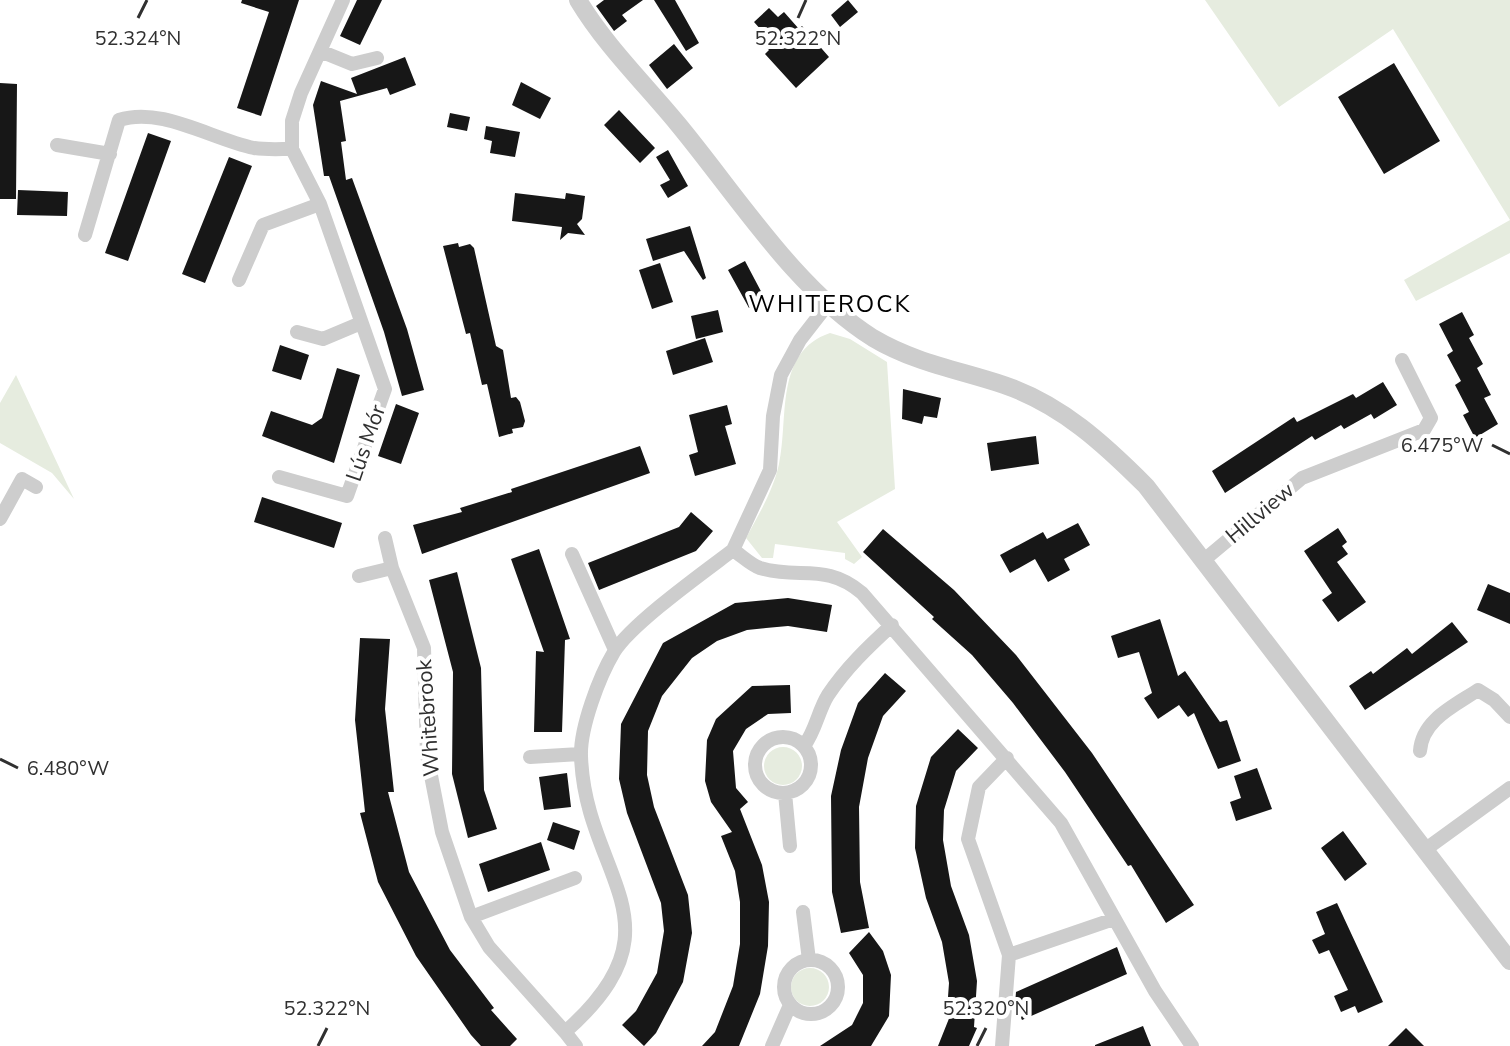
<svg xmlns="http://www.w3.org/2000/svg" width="1510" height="1046" viewBox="0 0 1510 1046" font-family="'Nunito Sans',sans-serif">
<rect width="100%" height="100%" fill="#fff"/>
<path fill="#e6ecdf" d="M1205 0H1510V253L1416 301 1404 280 1510 220 1393 29 1279 107Z
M830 333 850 339 887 362 895 489 837 522 862 557 854 564 845 559V553L775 544 773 558H762L746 538C759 514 773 491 779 464 789 418 774 352 830 333Z
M16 375 74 499 52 473 0 443V403Z
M764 766a19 19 0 1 1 38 0a19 19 0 1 1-38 0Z
M791 987a19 19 0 1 1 38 0a19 19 0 1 1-38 0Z"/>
<path fill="#171717" d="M242 0H299L261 116 237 108 269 12 241 3Z
M357 0H382L360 45 340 36Z
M604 0H643L622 15 627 21 614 31 596 6Z
M654 0H675L699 43 686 51Z
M848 0 858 12 840 27 831 15Z
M769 8 778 17 784 12 799 29 802 26 829 57 796 88 765 54 769 50 756 36 762 31 754 22Z
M674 44 693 68 667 89 649 65Z
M405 57 416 85 390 95 387 88 340 101 346 141 341 142 346 180 352 178 407 329 424 390 402 396 384 332 329 176H324L313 105 321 81 357 94 351 78Z
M1394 63 1440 141 1384 174 1338 97Z
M521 82 551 98 540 119 512 105Z
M0 83 17 84 16 199H0Z
M619 110 655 148 640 163 604 125Z
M450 113 470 117 467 131 447 127Z
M486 126 520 132 515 157 490 153 492 141 484 139Z
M148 133 171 141 128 261 105 253Z
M668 150 688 186 668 198 660 185 670 180 656 157Z
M229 157 252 166 205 283 182 274Z
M18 190 68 192 67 216 17 215Z
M515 193 565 199 566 193 585 196 582 219 577 224 585 235 568 233 560 240 562 227 512 221Z
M690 226 706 278 703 280 684 251 653 261 646 239Z
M458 243 459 247 470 244 474 248 496 346 503 350 511 398 516 397 520 402 525 421 523 427 512 429 513 433 499 437 487 384 482 385 470 333 466 334 443 246Z
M745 261 765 299 749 308 728 270Z
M660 263 673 302 652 309 639 270Z
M718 310 723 332 696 339 691 316Z
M1462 312 1474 335 1469 338 1483 364 1477 368 1491 395 1484 398 1498 424 1475 438 1463 415 1469 412 1455 385 1461 381 1447 355 1453 351 1439 324Z
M705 338 713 362 673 375 666 351Z
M280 345 309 355 301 380 272 371Z
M337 368 360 375 334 463 262 436 271 411 312 425 322 418Z
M1383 382 1397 405 1374 419 1371 414 1344 429 1341 425 1315 440 1312 436 1225 493 1212 471 1294 417 1297 422 1353 394 1356 398Z
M903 389 941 398 937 418 924 416 922 424 902 419Z
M396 404 419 413 401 464 378 456Z
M727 405 732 424 725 426 736 464 695 476 689 455 698 452 689 415Z
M1036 436 1039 464 991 471 987 443Z
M640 446 650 473 422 554 413 525 462 512 460 508 512 492 511 489Z
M262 497 342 523 334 548 254 522Z
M691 512 713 531 696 551 599 590 588 563 679 527Z
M1078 523 1090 545 1064 559 1070 570 1048 582 1035 559 1010 573 1000 555 1043 532 1047 539Z
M1338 528 1347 542 1342 546 1348 554 1337 562 1366 602 1338 622 1322 600 1332 593 1304 551Z
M883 529 954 590 1016 655 1092 753 1194 905 1166 923 1131 865 1128 866 1065 772 1013 703 972 655 932 619 934 617 863 552Z
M539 549 570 639 565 640 562 732H534L536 651 544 652 511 559Z
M457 572 481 668 484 790 497 829 468 838 452 774 453 672 429 580Z
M1488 584 1510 593V624L1477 610Z
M788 598 832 605 827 632 788 626 766 628 747 630 717 641 692 658 662 696 648 731 647 775 654 807 688 895 692 933 683 982 656 1033 644 1046 622 1025 636 1011 657 973 664 931 661 903 627 813 619 779 621 724 663 643 735 603Z
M1160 619 1178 676 1185 671 1220 722 1227 720 1241 761 1218 769 1194 713 1188 717 1179 705 1158 719 1144 698 1152 693 1139 652 1118 658 1111 636Z
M1452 622 1468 642 1365 710 1349 686 1371 671 1373 674 1407 648 1412 654Z
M360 638 390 639 385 709 394 792H388L409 872 450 950 494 1008 491 1010 517 1039 510 1046H481L471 1035 416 956 378 882 360 813 365 812 355 720Z
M885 673 906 691 883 716 868 758 859 807 860 882 869 928 841 933 832 892 831 796 841 750 858 703Z
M790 685 791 713 768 714 746 729 733 751 736 788 748 802 740 809 762 865 769 902 768 946 760 994 739 1046H702L715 1032 733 986 740 944V902L735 871 721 836 732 832 711 802 705 781 707 740 716 719 752 686Z
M958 729 978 748 956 771 944 810 943 840 951 886 969 935 977 981 974 1027 977 1028 969 1046H938L952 1011H947L949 983 942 942 926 898 915 848 916 806 931 757Z
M1257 768 1272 809 1236 821 1230 802 1241 798 1234 776Z
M567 773 571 807 544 810 539 777Z
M553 822 580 831 574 850 547 840Z
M1343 831 1367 864 1345 881 1321 848Z
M541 842 550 870 488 892 479 864Z
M1337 903 1383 1002 1358 1013 1355 1006 1341 1012 1334 996 1348 990 1329 950 1319 954 1312 940 1325 934 1316 912Z
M869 932 883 951 891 975 889 1016 871 1046H820L852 1025 863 1003V975L849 953Z
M1117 947 1127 974 1022 1020 1015 1004 1016 992Z
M1143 1026 1151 1046H1095V1045Z
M1406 1028 1424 1046H1388Z"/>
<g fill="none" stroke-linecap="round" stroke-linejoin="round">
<path stroke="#cdcdcd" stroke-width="14" d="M320 51 352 64 377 58
M57 145 110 154
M85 235 119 120C161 106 211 139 254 148 266 150 280 149 292 149
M239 280 263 225 320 204
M828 304 800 340 781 375 773 416 770 470 733 550C741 555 751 565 760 568 799 580 826 562 862 593L1061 823 1155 991 1192 1046
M297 332 323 339 361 323
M279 477 347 496 385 389 320 204 292 149V121L301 93 343 0
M0 519 22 479 36 487
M385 538 392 568
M572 554 615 650
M1204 560 1302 478 1424 430 1431 418 1402 360
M359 576 392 568 424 648 427 755 442 832 471 917 489 947 565 1032C688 924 585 877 581 756 580 728 599 677 614 652 631 624 704 572 733 550
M755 765a28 28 0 1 1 56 0a28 28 0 1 1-56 0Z
M804 746C816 730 818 711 828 695 846 668 868 647 892 625
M1420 751C1422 720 1454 706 1478 690L1494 700 1510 717
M530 757 580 754
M785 793 790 846
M1426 849 1510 788
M803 912 809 960
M471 917 575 878
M1009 955 1114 919
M784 987a27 27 0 1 1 54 0a27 27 0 1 1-54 0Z
M565 1032 576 1046
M772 1046 790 1005
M1002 1046 1009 955 968 839 979 787 1007 758"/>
<path stroke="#cdcdcd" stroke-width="18" d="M578 0C605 45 644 83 677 123 736 194 795 289 873 338 915 363 959 370 1004 385 1062 405 1104 444 1146 486L1510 961"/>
</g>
<path fill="none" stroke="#303030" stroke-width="3" d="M138 18 147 0M798 18 806 0M1492 445 1510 454M0 759 18 768M318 1046 327 1028M977 1046 986 1028"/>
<g text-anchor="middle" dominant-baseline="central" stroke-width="8" stroke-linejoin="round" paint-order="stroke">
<g font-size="22" fill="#303030" stroke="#fff">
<text transform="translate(366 443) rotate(-71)">Lús Mór</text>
<text transform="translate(1260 513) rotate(-40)">Hillview</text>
<text transform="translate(428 718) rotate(-94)">Whitebrook</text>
</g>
<g font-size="24" letter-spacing="2" fill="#000" stroke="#fff">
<text x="830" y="304">WHITEROCK</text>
</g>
</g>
<g font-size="20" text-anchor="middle" fill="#303030" stroke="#fff" stroke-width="8" stroke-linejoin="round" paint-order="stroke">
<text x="138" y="45">52.324°N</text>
<text x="798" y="45">52.322°N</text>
<text x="1442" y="452">6.475°W</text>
<text x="68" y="775">6.480°W</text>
<text x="327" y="1015">52.322°N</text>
<text x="986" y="1015">52.320°N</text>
</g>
</svg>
